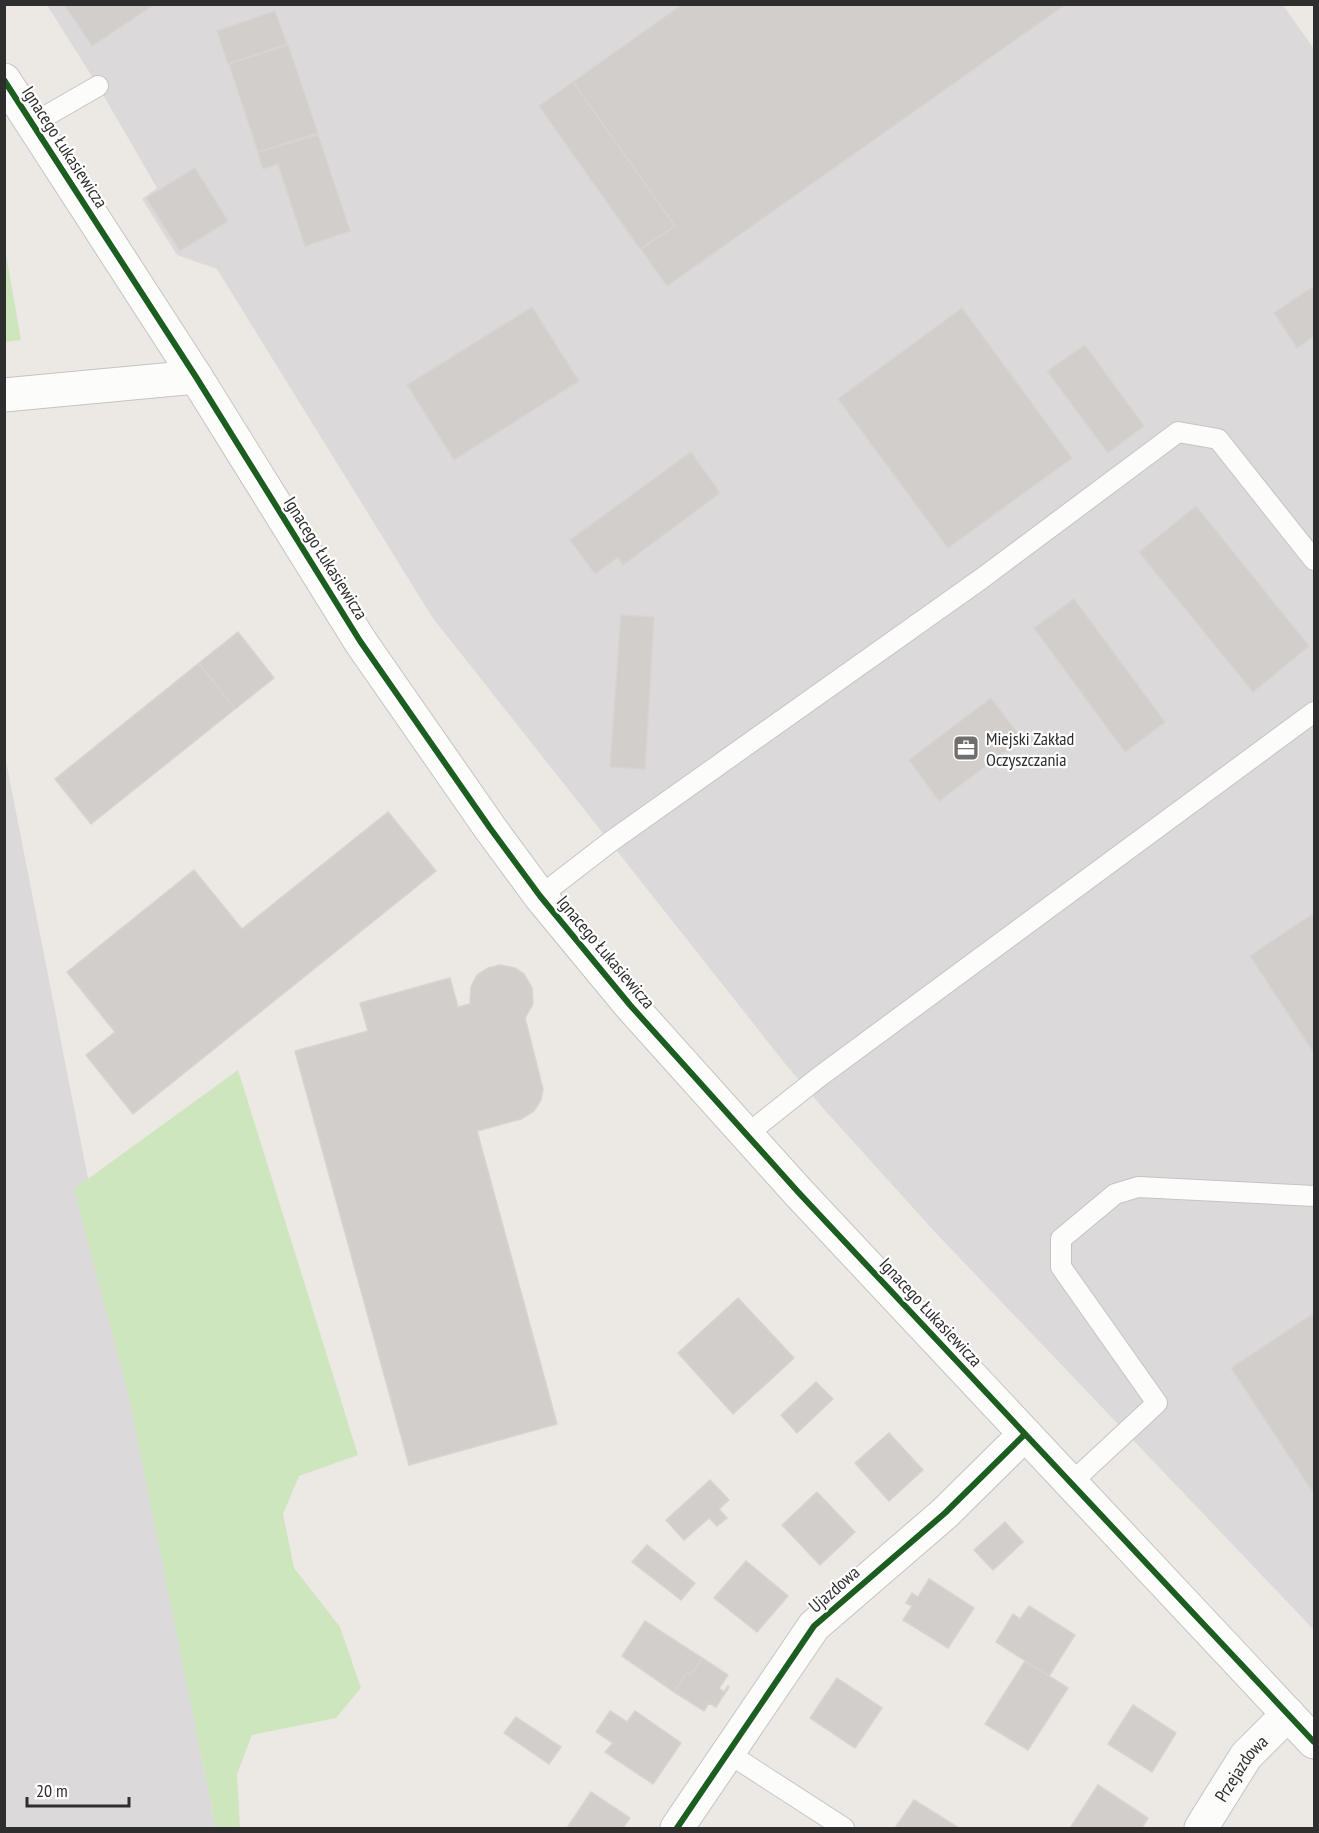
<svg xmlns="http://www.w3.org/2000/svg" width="1319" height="1833" viewBox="0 0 1319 1833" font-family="'PT Sans Narrow',sans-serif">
<rect width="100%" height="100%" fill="#ece8e4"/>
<path fill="#dcd9db" d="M47 5H1283L1314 49V1630L934 1231 822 1107 787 1066 432 617 217 269 177 255 142 199 157 188 98 86Z
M4 751 201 1754 216 1828H5Z"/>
<path fill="#cee6be" d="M5 249 21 340 5 342H4Z
M238 1070 358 1455 299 1476 283 1514 294 1568 340 1627 361 1688 336 1718 252 1735 237 1774 240 1828H216L129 1397 74 1189Z"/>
<path fill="#d1cecb" stroke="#d7d4d0" stroke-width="1.5" d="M64 4H155L92 46Z
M683 4H1066L667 286 641 249 675 226 573 82Z
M275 11 287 44 228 64 217 31Z
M288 45 318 133 258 152 229 64Z
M573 82 675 226 640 249 539 106Z
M318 135 350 231 305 246 278 164 263 169 258 152Z
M195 168 228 221 180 251 146 198Z
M1314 286V336L1297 348 1274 313Z
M532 307 579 381 454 460 407 385Z
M962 308 1072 458 948 548 838 399Z
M1085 345 1144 426 1108 453 1047 371Z
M691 452 720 493 623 565 618 557 595 574 570 540Z
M1196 506 1309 646 1253 692 1139 552Z
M1074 599 1165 722 1125 752 1034 628Z
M621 615 654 617 645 769 610 767Z
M238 632 274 678 235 709 199 663Z
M199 663 235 709 91 824 55 779Z
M991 698 1022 739 939 801 909 760Z
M388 812 436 871 133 1114 86 1055 115 1032 67 972 194 870 242 929Z
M1314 913V1053L1250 956Z
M500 965 515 968 524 974 532 988 533 1004 525 1018 543 1089 541 1100 534 1111 521 1119 477 1131 557 1424 409 1465 295 1051 368 1031 360 1003 450 978 458 1007 470 1004 471 987 477 975 488 968Z
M738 1298 794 1358 733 1414 678 1353Z
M1314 1313V1494L1231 1368Z
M816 1382 833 1399 797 1433 781 1415Z
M889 1433 923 1470 889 1501 855 1463Z
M710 1480 729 1500 719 1509 727 1518 717 1526 709 1518 684 1540 666 1520Z
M817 1492 855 1532 820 1565 782 1525Z
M1005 1522 1023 1542 993 1570 974 1550Z
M647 1545 695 1583 681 1600 632 1562Z
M746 1561 788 1596 757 1632 714 1598Z
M929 1579 974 1608 948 1648 903 1620 912 1606 906 1603 912 1593 918 1597Z
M1029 1606 1075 1635 1049 1676 996 1642 1013 1614 1020 1619Z
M645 1621 702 1658 691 1675 687 1672 674 1692 622 1656Z
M702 1658 728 1675 719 1688 724 1692 728 1686 729 1687 716 1707 709 1703 704 1711 674 1692 687 1672 691 1675Z
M1025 1661 1068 1688 1028 1750 985 1724Z
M837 1678 882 1708 855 1748 810 1718Z
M1133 1705 1176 1733 1152 1772 1108 1744Z
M610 1711 627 1722 635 1711 681 1743 653 1784 605 1752 613 1743 596 1732Z
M516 1717 561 1747 549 1764 504 1733Z
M1098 1785 1148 1818 1142 1828H1070Z
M591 1792 630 1818 623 1828H567Z
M914 1800 959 1828H895Z"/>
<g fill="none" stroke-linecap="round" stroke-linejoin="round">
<defs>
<path id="lane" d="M32 124 98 86
M540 896 610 842 981 579 1178 432 1218 439 1314 560
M746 1135 819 1077 1314 712
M1071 1483 1157 1403 1061 1267V1239L1115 1194 1138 1187 1314 1196
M728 1753 844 1828"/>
<g id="street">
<path d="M4 80 196 377 360 641 490 828 540 896 630 1005 799 1193 1314 1742"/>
<path d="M4 395 196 377"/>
<path d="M677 1828 814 1626 945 1513 1025 1434"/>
<path id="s1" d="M1201 1828 1246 1756 1288 1714"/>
</g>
</defs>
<use href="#lane" stroke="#c5c4c5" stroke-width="22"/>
<use href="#street" stroke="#c5c4c5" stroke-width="35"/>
<use href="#lane" stroke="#fcfcfb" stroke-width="20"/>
<use href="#street" stroke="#fcfcfb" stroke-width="33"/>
<defs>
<path id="cycleway" d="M4 80 196 377 360 641 490 828 540 896 630 1005 799 1193 1314 1742
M677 1828 814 1626 945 1513 1025 1434"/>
</defs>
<use href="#cycleway" stroke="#fff" stroke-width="10"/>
<use href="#cycleway" stroke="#1b5e20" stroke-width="6"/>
</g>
<defs>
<symbol id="office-square" viewBox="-11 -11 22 22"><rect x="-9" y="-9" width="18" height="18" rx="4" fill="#706f6e" stroke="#fff"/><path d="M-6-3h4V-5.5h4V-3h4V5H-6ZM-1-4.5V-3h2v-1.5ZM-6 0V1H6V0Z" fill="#fff"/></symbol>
</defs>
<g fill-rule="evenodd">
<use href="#office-square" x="951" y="733" width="30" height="30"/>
</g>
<g text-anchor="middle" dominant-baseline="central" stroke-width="4.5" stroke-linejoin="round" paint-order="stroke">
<g font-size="18" fill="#2e2e2e" stroke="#fff">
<text transform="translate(65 147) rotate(57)">Ignacego Łukasiewicza</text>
<text transform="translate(326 558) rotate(58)">Ignacego Łukasiewicza</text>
<text transform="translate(606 952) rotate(50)">Ignacego Łukasiewicza</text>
<text transform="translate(931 1312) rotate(47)">Ignacego Łukasiewicza</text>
<text transform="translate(834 1589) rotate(-41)">Ujazdowa</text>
<text stroke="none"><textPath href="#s1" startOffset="72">Przejazdowa</textPath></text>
</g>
<g font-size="18" fill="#2e2e2e" stroke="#fff" text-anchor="start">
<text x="986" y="738">Miejski Zakład<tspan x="986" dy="21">Oczyszczania</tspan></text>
</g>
</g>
<rect width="1319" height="1833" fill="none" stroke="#2e2e2e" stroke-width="12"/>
<path d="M27 1797v9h102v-9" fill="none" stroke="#2e2e2e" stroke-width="3"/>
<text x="36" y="1797" font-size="18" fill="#2e2e2e" stroke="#ffffff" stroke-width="4.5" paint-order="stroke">20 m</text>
</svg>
